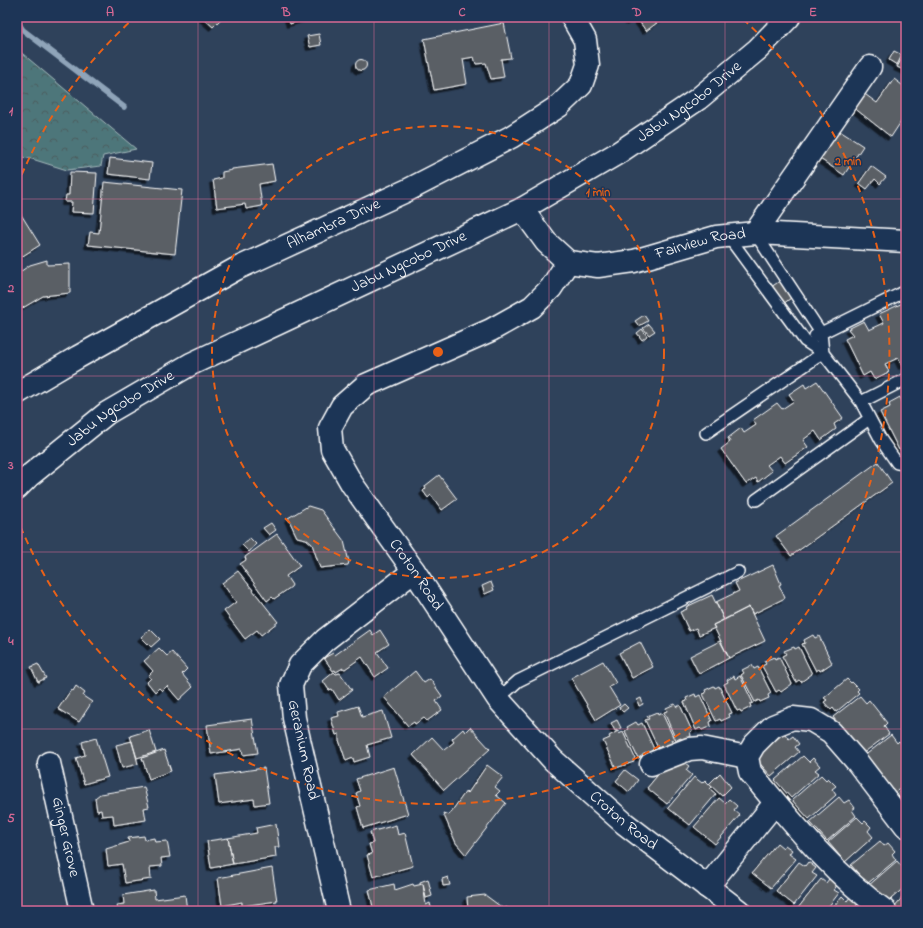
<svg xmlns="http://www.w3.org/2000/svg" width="923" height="928" viewBox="0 0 923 928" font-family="'Indie Flower',sans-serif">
<defs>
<pattern id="forest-crowns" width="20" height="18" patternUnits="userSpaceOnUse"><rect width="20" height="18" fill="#4d767a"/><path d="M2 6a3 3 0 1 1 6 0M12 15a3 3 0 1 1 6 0" fill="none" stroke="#4c5d5e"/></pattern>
<filter id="shadow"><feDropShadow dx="-3.5" dy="3.5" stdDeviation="0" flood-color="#0009"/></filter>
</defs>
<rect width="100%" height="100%" fill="#2f425b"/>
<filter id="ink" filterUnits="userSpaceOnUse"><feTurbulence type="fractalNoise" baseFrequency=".025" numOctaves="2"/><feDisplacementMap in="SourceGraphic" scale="8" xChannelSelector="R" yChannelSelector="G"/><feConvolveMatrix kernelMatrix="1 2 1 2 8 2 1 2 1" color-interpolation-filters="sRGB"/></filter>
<g filter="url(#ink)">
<path fill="url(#forest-crowns)" stroke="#a6babc" d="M17 49 136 149 103 156 101 166 67 170 32 159 17 156Z"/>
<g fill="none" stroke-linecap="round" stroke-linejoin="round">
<path stroke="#8fa4b9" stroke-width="5.5" d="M17 21 23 30 124 107"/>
</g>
<path fill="#5a5f65" stroke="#fff" filter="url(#shadow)" d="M202 17H223L213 27Z
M288 17H311L290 24Z
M626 17H636L630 22Z
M636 17H665L646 31Z
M504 23 511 58 501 59 504 77 491 79 486 63 476 64 474 57 463 59 467 84 434 90 424 39Z
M319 34 321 45 310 47 307 36Z
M894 51 902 55 897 65 889 60Z
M906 52V71L897 67Z
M355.5 65a5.5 5.5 0 1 1 11 0a5.5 5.5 0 1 1-11 0Z
M894 79 906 88V114L891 137 853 107 862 92 877 103Z
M832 126 863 146 844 175 814 155Z
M110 158 152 163 150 179 108 174Z
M272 164 275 181 259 184 262 206 246 209 245 204 217 208 213 180 222 178V172L232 170V169Z
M871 166 886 177 880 184 875 179 867 189 859 183Z
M70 172 97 173 94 213 71 212 72 202H65L66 195H69Z
M104 182 182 190 175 254 88 245 90 232 99 233Z
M17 208 40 245 18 259 17 258Z
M47 260V265L70 264V293L43 296 21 309 17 301V274L30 265Z
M783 279 795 295 783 304 771 287Z
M905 302 906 364 902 366 898 358 885 364 889 372 874 379 870 372 863 376 845 339 853 335 848 329 864 321 869 330 884 323 879 314Z
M644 315 648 321 639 326 635 321Z
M649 324 655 331 649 335 643 328Z
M642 329 647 336 642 340 637 333Z
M817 381 843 418 834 424 836 429 821 440 815 431 803 440 808 447 785 463 780 456 767 465 772 471 758 482 756 478 746 484 721 449 730 442 728 438 741 428 744 433 756 425 753 420 777 403 782 409 794 401 789 394 804 384 806 388Z
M900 397 903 404 906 402V446L899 450 880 412 890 407 889 403Z
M878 462 892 483 791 556 776 536Z
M439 475 457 499 442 510 431 495 428 498 423 491 426 488 425 486Z
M308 506 321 510 344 541 349 562 348 565 320 568 312 544 306 539 297 537 288 518Z
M271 523 276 530 269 535 263 528Z
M277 534 300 566 286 576 292 585 291 587 274 599 272 597 267 601 240 564 246 560 245 557Z
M250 538 256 544 249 552 242 545Z
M773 565 781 584 779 585 785 598 753 614 749 607 724 620 716 602 739 591 735 583Z
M238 571 278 622 261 635 257 630 245 639 224 611 236 602 222 583Z
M491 582 494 590 485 594 482 586Z
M712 595 724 620 713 625 715 628 699 635 696 628 689 631 680 612 687 609 686 607Z
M749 607 765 641 729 658 713 625Z
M150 629 160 639 151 647 141 637Z
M370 630 373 635 380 630 389 644 377 652 388 668 375 677 362 657 345 669 343 668 336 672 335 670 333 671 324 658 333 653 335 655Z
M813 635 815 638 819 636 832 663 820 671 819 669 816 671 802 644 805 643 804 640Z
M720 641 729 658 699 674 690 656Z
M640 642 653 667 632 678 619 653Z
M794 647 795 649 799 647 812 674 801 682 799 680 796 682 782 656 786 654 784 651Z
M159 648 167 656 172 652 187 669 182 674 193 687 179 700 167 686 162 691 159 688 155 692 147 682 151 678 148 676 153 671 144 661Z
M774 657 775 659 779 657 792 684 781 692 779 690 776 692 762 666 766 664 764 661Z
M603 661 616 683 609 687 620 705 596 720 571 678Z
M38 664 46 678 38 682 31 667Z
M752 665 754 669 758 667 771 693 768 695 769 698 760 702 759 700 755 702 741 675 744 673 742 670Z
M415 671 424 683 430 679 442 696 436 701 442 710 427 721 424 718 415 724 414 722 408 726 384 697Z
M334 672 336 674 340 673 352 690 339 700 332 689 329 690 323 681Z
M734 676 735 679 740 676 753 703 750 704 751 707 741 712 740 710 737 711 724 684 728 682 727 680Z
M847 679 851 683 852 682 859 689 857 691 859 693 836 712 833 708 831 710 824 702 827 700 824 698Z
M76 686 85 693 83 696 92 702 79 722 58 709 71 690 73 691Z
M714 686 715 688 719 686 732 713 729 714 730 717 721 721 720 719 716 721 703 694 706 693 705 690Z
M695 694 696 697 700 695 712 721 710 722 711 726 702 730 700 728 696 730 684 702 687 701 686 698Z
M860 696 866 703 869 700 887 723 884 726 889 734 862 754 836 727 839 725 833 717Z
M641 698 643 704 639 706 637 700Z
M17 704 21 707 17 713Z
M624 704 628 708 623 712 619 708Z
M675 704 677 707 680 705 692 731 690 732 691 736 682 740 681 738 676 740 664 712 667 711 666 708Z
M358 706 362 717 383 711 391 738 367 745 370 757 354 762 353 758 346 761 339 740V734L336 735 331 718 339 716 338 712Z
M657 712 658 715 662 713 674 739 671 740 673 744 663 748 662 746 658 748 645 720 649 719 647 716Z
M252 719 258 753 243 755 242 749 211 754 207 725Z
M617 720 621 728 615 731 611 723Z
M636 722 638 725 642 723 654 749 651 751 652 754 643 759 642 756 638 758 625 731 628 729 627 727Z
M470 727 490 749 444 790 413 755 432 737 444 750 454 742 452 739 463 729 465 732Z
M149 730 156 752 137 758 130 736Z
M618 731 619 734 623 732 635 758 633 760 634 762 616 768 603 741 610 738 609 736Z
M784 733 789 739 793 736 799 744 795 747 799 752 771 776 755 758Z
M891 735 897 743 899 741 906 749V784L893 794 863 757Z
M96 738 108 777 84 784 76 758 85 755 82 742Z
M132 741 138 764 122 768 116 745Z
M164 750 171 771 149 779 142 758Z
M803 756 809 762 813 758 820 766 815 770 819 773 791 798 775 780Z
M672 758 681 760 689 766 686 770 692 775 667 804 647 788Z
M487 765 503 777 495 787 500 791 496 795 506 803 466 855 456 843 443 813 449 815 466 791 468 793Z
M394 767 408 814 363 828 357 807 360 806 356 793 360 791 356 779Z
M264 768 269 803 255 805 254 799 219 804 215 775Z
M625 770 638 780 629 792 616 781Z
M720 773 731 787 722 796 709 784Z
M821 775 826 780 828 778 836 786 832 789 836 795 809 819 792 800Z
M694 777 702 783 705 780 712 787 710 789 716 794 690 825 668 808Z
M144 787 149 807 144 808 146 820 114 825 113 815 102 816 101 810 97 811 95 798 100 794Z
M906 787V818L894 796Z
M839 797 844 803 849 800 855 808 852 810 856 816 827 841 810 822Z
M719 798 725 803 729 799 737 806 734 810 740 815 715 844 694 827Z
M857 817 863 823 865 821 871 827 868 831 873 837 845 862 828 842Z
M276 824 279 847H275L276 857 233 864 228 838 257 833 256 828Z
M396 825 398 835 405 833 413 866 373 877 367 855 372 854 369 844 373 843 370 832Z
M144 836 145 840 154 838 155 842 167 841 170 857 161 858 162 866 150 867 151 879 125 883 122 864 108 866 106 849 129 842 128 838Z
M228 838 233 864 211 868 207 841Z
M880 841 884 846 888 843 895 851 892 854 896 860 867 884 851 865Z
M777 843 783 848 785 845 792 850 789 854 796 859 771 888 752 873Z
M897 861 902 867 906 865V886L884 905 868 886Z
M799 862 805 866 808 862 816 868 812 873 817 876 794 905 776 891Z
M272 868 277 901 242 906V902L222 906 218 878Z
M448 877 450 885 443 886 442 879Z
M428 879 432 896 426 898 423 884H420V882Z
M821 879 826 883 829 879 837 885 834 890 839 893 825 911H802L798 908Z
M394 884 395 890 413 884 414 886 423 884 426 905 430 903 432 911H387V908L374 911 369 890Z
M154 890 155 899 185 895 187 911H118L117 905 124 904 123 895Z
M906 893V911H898L894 907Z
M485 895 504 909 506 907 509 909 508 911H468L467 897Z
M842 896 847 901 851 896 860 902 856 906 862 911H830Z"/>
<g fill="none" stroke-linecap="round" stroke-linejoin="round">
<defs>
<path id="service" d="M755 233 821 333 823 353 861 402 881 440 897 463 906 464
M815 336 906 291
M861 402 906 379
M706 433 823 353 805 341 728 236
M756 500 869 419
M498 699 518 681 738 572"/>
<g id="minor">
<path id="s1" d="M522 209 546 242 568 262 598 266 634 261 716 237 755 233 906 241"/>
<path d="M755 233 870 67"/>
<path id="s2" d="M568 262 551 288 532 307 491 330 366 385 342 406 330 428 332 449 352 484 414 571 498 699 553 760 624 823 739 911"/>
<path id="s3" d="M17 393 78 357 236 269 408 190 511 137 559 106 581 85 588 65 585 40 572 17"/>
<path id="s4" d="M49 763 82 911"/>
<path d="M651 764 689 749 702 748 747 757"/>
<path d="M707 887 775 803"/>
<path d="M339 911 294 718 291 685 300 665 325 640 414 571"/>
<path d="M885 911C832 873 792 822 750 772L747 757 754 745 773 726 793 718 811 720 831 732 858 763 906 826"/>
</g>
<g id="secondary">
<path id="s5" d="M17 488 29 476 107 413 191 364 522 209 618 153 698 99 758 49 789 17"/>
</g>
</defs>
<use href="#service" stroke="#fff" stroke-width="14"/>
<use href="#minor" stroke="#fff" stroke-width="25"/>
<use href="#secondary" stroke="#fff" stroke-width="25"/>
<use href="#service" stroke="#1d3557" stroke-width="11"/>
<use href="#minor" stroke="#1d3557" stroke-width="22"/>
<use href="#secondary" stroke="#1d3557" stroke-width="22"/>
</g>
</g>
<path fill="none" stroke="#d76994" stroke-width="1" stroke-opacity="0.55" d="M198 17V911M374 17V911M549 17V911M725 17V911M17 199H906M17 376H906M17 552H906M17 729H906"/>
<g fill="none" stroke="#e96118" stroke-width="2" stroke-dasharray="7 5">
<circle cx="438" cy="352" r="226"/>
<path d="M17 186A452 452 0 0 1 133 19M743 19A452 452 0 1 1 17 518"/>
</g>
<g text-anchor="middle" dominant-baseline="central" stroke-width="3" stroke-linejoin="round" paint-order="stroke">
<g font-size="16" fill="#fff" stroke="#1d3557">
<text stroke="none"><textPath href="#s5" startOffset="779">Jabu Ngcobo Drive</textPath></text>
<text stroke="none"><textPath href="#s3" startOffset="359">Alhambra Drive</textPath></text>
<text stroke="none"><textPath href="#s1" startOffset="206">Fairview Road</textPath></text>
<text stroke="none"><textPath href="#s5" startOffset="455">Jabu Ngcobo Drive</textPath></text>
<text stroke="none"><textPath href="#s5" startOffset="131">Jabu Ngcobo Drive</textPath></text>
<text stroke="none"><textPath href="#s2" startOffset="471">Croton Road</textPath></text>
<text transform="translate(303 750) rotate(78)">Geranium Road</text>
<text stroke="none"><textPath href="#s2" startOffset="795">Croton Road</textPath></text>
<text stroke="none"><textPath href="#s4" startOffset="76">Ginger Grove</textPath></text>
</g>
</g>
<circle cx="438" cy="352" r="6" fill="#e96118" stroke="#1d3557" stroke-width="2"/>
<g font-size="12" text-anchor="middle" font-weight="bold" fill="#e96118" stroke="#1d3557" stroke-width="3" stroke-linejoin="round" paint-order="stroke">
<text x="848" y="165">2 min</text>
<text x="598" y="196">1 min</text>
</g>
<rect width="923" height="928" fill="none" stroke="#1d3557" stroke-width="44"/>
<rect x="22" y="22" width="879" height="884" fill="none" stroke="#d76994" stroke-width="1.5"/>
<g font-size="13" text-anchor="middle" font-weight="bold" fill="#d76994">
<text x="110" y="16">A</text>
<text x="286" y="16">B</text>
<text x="462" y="16">C</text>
<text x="637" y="16">D</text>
<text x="813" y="16">E</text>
<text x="11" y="115">1</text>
<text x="11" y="292">2</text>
<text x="11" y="469">3</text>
<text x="11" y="645">4</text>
<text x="11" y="822">5</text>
</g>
</svg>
